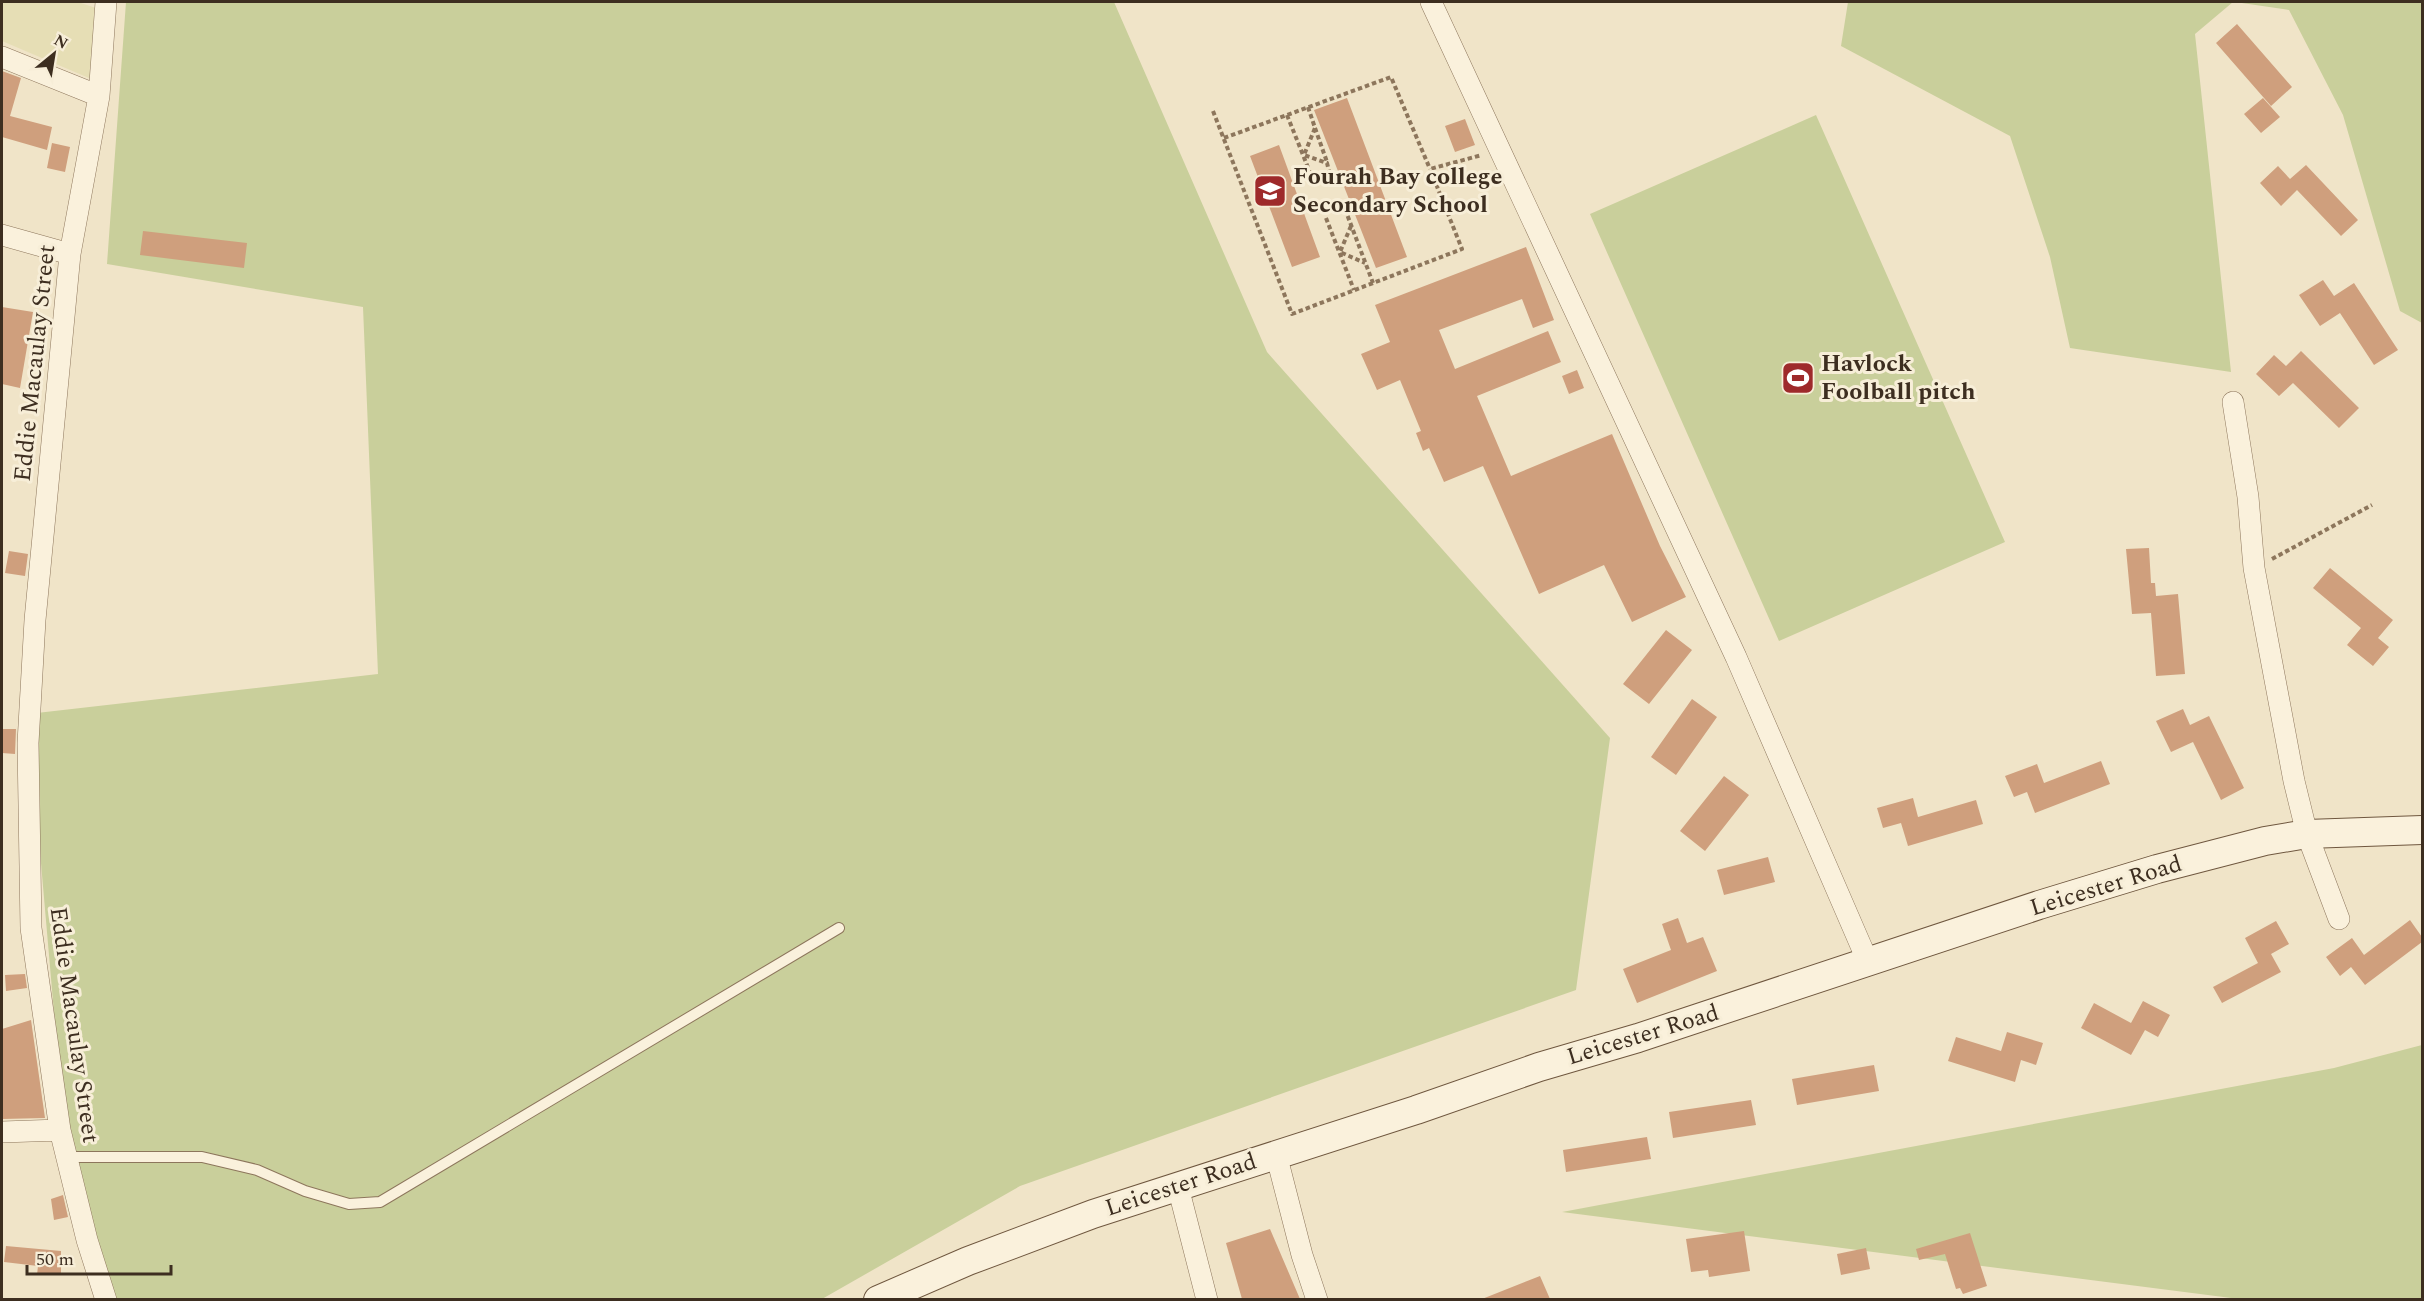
<svg xmlns="http://www.w3.org/2000/svg" width="2424" height="1301" viewBox="0 0 2424 1301" font-family="Spectral,serif">
<rect width="100%" height="100%" fill="#f0e4c8"/>
<path fill="#e6deb5" d="M2 2H78L96 8V81L2 41Z"/>
<path fill="#c9cf9b" d="M126 2H1114L1267 352 1610 738 1576 990 1020 1186 822 1299 95 1300 59 1070 28 714 378 674 363 307 107 264Z
M1848 2H2233L2195 34 2231 372 2070 348 2050 257 2010 136 1841 46Z
M2235 2H2422V323L2400 311 2343 115 2289 10Z
M1816 115 2005 542 1779 641 1590 214Z
M2422 1045V1299H2239L1562 1212 2334 1068Z"/>
<path fill="#cf9f7d" d="M2237 24 2292 87 2271 106 2216 43Z
M2 71 21 78 10 116 52 127 47 150 2 137Z
M1347 98 1407 257 1376 268 1314 110Z
M2263 98 2280 117 2261 133 2244 114Z
M1465 119 1475 145 1455 152 1445 126Z
M52 143 70 147 65 172 47 168Z
M1279 145 1320 257 1292 267 1250 156Z
M2306 165 2358 220 2341 236 2297 190 2281 206 2260 183 2278 166 2290 179Z
M143 231 247 243 244 268 140 255Z
M1526 247 1554 320 1533 328 1522 299 1439 330 1455 369 1548 331 1561 362 1477 396 1511 476 1612 434 1660 546 1686 597 1632 622 1604 565 1539 594 1483 466 1444 482 1429 448 1423 451 1416 433 1421 431 1400 380 1377 390 1361 354 1390 342 1375 305Z
M2323 280 2334 296 2354 283 2398 350 2374 365 2340 313 2320 326 2299 295Z
M2 307 33 312 20 388 2 384Z
M2301 351 2359 408 2339 428 2293 383 2279 396 2256 374 2274 355 2286 366Z
M1577 370 1584 388 1569 394 1562 376Z
M2149 548 2151 583H2155L2156 596 2178 594 2185 674 2156 676 2151 613 2132 614 2126 549Z
M9 551 28 554 25 576 5 573Z
M2330 568 2393 620 2378 638 2389 647 2373 666 2347 645 2361 628 2313 588Z
M1666 630 1692 650 1649 704 1623 684Z
M1692 699 1717 717 1676 775 1651 757Z
M2183 709 2190 725 2209 716 2244 788 2221 800 2193 742 2171 752 2156 721Z
M2 729H16L15 754 2 753Z
M2101 761 2110 784 2035 813 2027 792 2014 797 2005 776 2037 764 2044 783Z
M1724 776 1749 795 1705 851 1680 831Z
M1913 798 1918 817 1976 800 1983 824 1908 846 1901 823 1883 828 1877 808Z
M1768 857 1775 882 1724 895 1717 870Z
M1678 918 1687 943 1703 937 1717 971 1637 1003 1623 969 1671 950 1662 924Z
M2410 920 2422 937V942L2365 985 2351 967 2340 976 2326 957 2352 938 2364 955Z
M2276 921 2289 944 2271 954 2281 972 2222 1003 2213 987 2258 963 2245 938Z
M25 974 27 988 6 991 5 975Z
M2143 1001 2170 1015 2158 1037 2145 1030 2131 1055 2081 1028 2094 1003 2131 1023Z
M31 1020 45 1118 2 1119V1029Z
M2007 1032 2043 1043 2036 1065 2021 1060 2015 1082 1948 1061 1956 1037 2001 1051Z
M1874 1065 1879 1091 1797 1105 1792 1079Z
M1751 1100 1756 1125 1673 1138 1669 1112Z
M1647 1137 1651 1159 1566 1172 1563 1150Z
M63 1195 68 1217 54 1220 51 1199Z
M1270 1229 1300 1299H1242L1226 1243Z
M1744 1231 1750 1271 1709 1277 1708 1270 1691 1272 1686 1239Z
M1970 1233 1987 1286 1963 1294 1960 1288 1956 1289 1945 1254 1919 1260 1916 1249Z
M6 1246 61 1251V1275H37L38 1266 4 1262Z
M1866 1248 1870 1269 1841 1275 1837 1254Z
M1540 1276 1550 1299H1482Z"/>
<g fill="none" stroke-linecap="round" stroke-linejoin="round">
<defs>
<path id="lane" d="M67 1157H202L257 1170 305 1191 349 1204 380 1202 839 928"/>
<path id="street" d="M106 2 99 96 70 254 35 620 28 743 31 928 60 1130 87 1240 106 1300
M1431 2 1736 657 1868 962
M2 57 99 96
M2 235 70 254
M2233 402 2248 497 2254 568 2294 781 2307 834 2339 919
M2 1132 60 1130
M1276 1154 1302 1255 1317 1300
M1178 1187 1207 1300"/>
<path id="secondary" d="M878 1300 968 1261 1093 1214 1416 1110 1539 1067 1638 1038 2039 905 2157 869 2265 841 2307 834 2422 830"/>
</defs>
<use href="#lane" stroke="#8d765c" stroke-width="12"/>
<use href="#street" stroke="#8d765c" stroke-width="22"/>
<use href="#secondary" stroke="#6f573f" stroke-width="30"/>
<path stroke="#8d765c" stroke-width="4" stroke-dasharray="4.5 3" stroke-linecap="butt" d="M1308 107 1315 128 1304 155 1327 163 1329 171
M1213 111 1292 314 1462 249 1430 169 1482 155
M1287 115 1311 175
M1315 128 1327 162
M1224 138 1391 77 1430 169
M1345 209 1373 283
M1326 218 1354 290
M1351 226 1340 252 1365 263
M2272 559 2372 505"/>
<use href="#lane" stroke="#faf1dc" stroke-width="10"/>
<use href="#street" stroke="#faf1dc" stroke-width="21"/>
<use href="#secondary" stroke="#faf1dc" stroke-width="28"/>
</g>
<defs>
<symbol id="school-square" viewBox="-11 -11 22 22"><rect x="-9" y="-9" width="18" height="18" rx="4" fill="#9e2a2b" stroke="#f7eed8"/><path d="M0-5L7-2L0 1L-7-2ZM-4 1L0 2.5L4 1V4Q0 6-4 4Z" fill="#fff"/></symbol>
<symbol id="stadium-square" viewBox="-11 -11 22 22"><rect x="-9" y="-9" width="18" height="18" rx="4" fill="#9e2a2b" stroke="#f7eed8"/><path d="M0-5a6.5 5 0 1 0 0 10a6.5 5 0 1 0 0-10ZM-3.5-1.8h7v3.6h-7Z" fill="#fff"/></symbol>
</defs>
<g fill-rule="evenodd">
<use href="#school-square" x="1251" y="172" width="38" height="38"/>
<use href="#stadium-square" x="1779" y="359" width="38" height="38"/>
</g>
<g text-anchor="middle" dominant-baseline="central" stroke-width="6" stroke-linejoin="round" paint-order="stroke">
<g font-size="24" font-weight="bold" fill="#3d2e20" stroke="#f7eed8" text-anchor="start">
<text x="1293" y="177">Fourah Bay college<tspan x="1293" dy="28">Secondary School</tspan></text>
<text x="1821" y="364">Havlock<tspan x="1821" dy="28">Foolball pitch</tspan></text>
</g>
<g font-size="24" fill="#3d2e20" stroke="#f7eed8">
<text transform="translate(35 363) rotate(-84)">Eddie Macaulay Street</text>
<text transform="translate(2106 886) rotate(-17)">Leicester Road</text>
<text transform="translate(74 1025) rotate(82)">Eddie Macaulay Street</text>
<text transform="translate(1643 1035) rotate(-17)">Leicester Road</text>
<text transform="translate(1181 1185) rotate(-18)">Leicester Road</text>
</g>
</g>
<rect width="2424" height="1301" fill="none" stroke="#3d2e20" stroke-width="6"/>
<g transform="translate(54 54) rotate(30)" stroke="#f7eed8" stroke-width="4.5" paint-order="stroke">
<path d="M0-4.5L10 22L0 15L-10 22Z" fill="#3d2e20"/>
<text y="-9" font-size="16" font-weight="bold" text-anchor="middle" fill="#3d2e20">N</text>
</g>
<path d="M27 1265v9h144v-9" fill="none" stroke="#3d2e20" stroke-width="3"/>
<text x="36" y="1265" font-size="18" fill="#3d2e20" stroke="#f7eed8" stroke-width="4.5" paint-order="stroke">50 m</text>
</svg>
